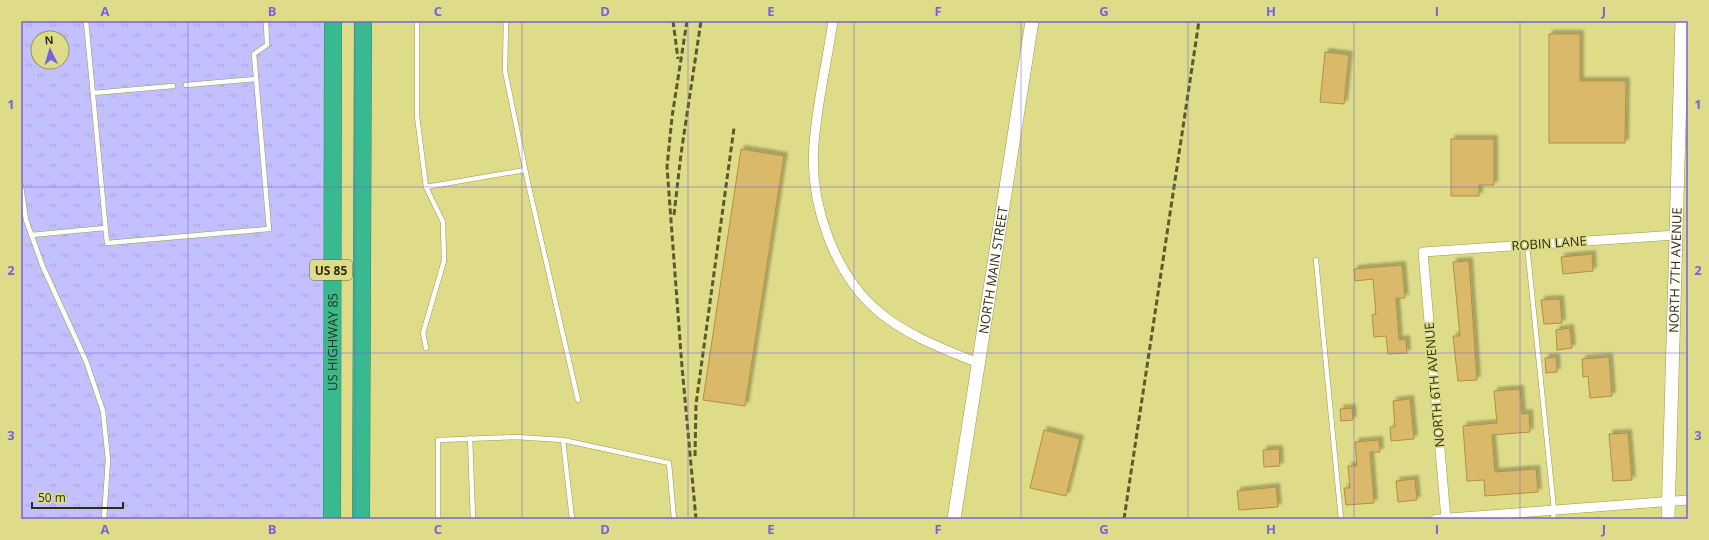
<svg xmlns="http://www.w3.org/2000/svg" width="1709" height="540" viewBox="0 0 1709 540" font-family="'Open Sans',sans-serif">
<defs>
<pattern id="grass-tufts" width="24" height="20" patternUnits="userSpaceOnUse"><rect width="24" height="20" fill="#c3c0ff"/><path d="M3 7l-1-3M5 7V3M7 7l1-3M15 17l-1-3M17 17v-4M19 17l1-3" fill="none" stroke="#a8a5d9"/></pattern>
<filter id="shadow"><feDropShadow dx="3.5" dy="-3.5" stdDeviation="1" flood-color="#0004"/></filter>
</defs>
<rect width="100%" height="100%" fill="#dedc88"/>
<path fill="url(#grass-tufts)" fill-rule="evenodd" d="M21 21H333L332 519H21ZM38 38H62V62H38Z"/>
<path fill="#dab96a" stroke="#b09040" filter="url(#shadow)" d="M1549 34H1580V81H1626L1625 143H1549Z
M1325 52 1349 55 1344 104 1320 102Z
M1451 139H1494V185H1479V196H1451Z
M741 149 784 156 745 406 703 400Z
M1592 254 1593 271 1563 274 1561 257Z
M1469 261 1477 380 1458 381 1453 336H1460L1453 262Z
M1402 265 1405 298H1396L1399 340 1406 339 1407 353 1388 354 1386 336 1374 337 1372 315 1376 314 1373 279 1355 281 1354 269Z
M1560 299 1562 323 1544 324 1541 300Z
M1570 328 1572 348 1557 350 1556 330Z
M1556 357 1557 372 1546 373 1545 358Z
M1609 357 1612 396 1590 398 1588 376 1583 377 1582 359Z
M1520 389 1522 414 1529 413 1530 432 1492 435 1495 472 1536 469 1538 492 1485 496 1484 480 1467 481 1463 426 1497 423 1494 391Z
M1410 399 1414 439 1391 441 1390 427H1395L1393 401Z
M1352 408 1353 420 1341 421 1340 409Z
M1044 430 1080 439 1066 496 1030 488Z
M1628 433 1632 480 1613 481 1609 434Z
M1379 440 1380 452H1370L1374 503 1346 505 1344 488H1350L1348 466H1357L1355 442Z
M1279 449 1280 466 1264 467 1263 450Z
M1415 479 1417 500 1398 502 1396 481Z
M1276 487 1278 507 1239 510 1237 491Z"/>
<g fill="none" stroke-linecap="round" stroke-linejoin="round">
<defs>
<path id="lane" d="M86 21 107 243 269 229 254 54 267 45 266 21
M417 21V116L426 187 525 170
M506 21 505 71 528 183 578 400
M186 85 256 79
M93 93 173 86
M21 186 26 220 43 267 86 361 103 411 108 460 104 519
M426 187 443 222 444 261 423 333 426 348
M31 235 105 228
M1527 245 1554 510 1553 519
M1316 260 1341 519
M470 438 473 519
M563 440 669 463 674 519
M438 519V440L516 437 563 440 572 519"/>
<path id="street" d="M833 21C827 62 817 103 814 144 809 203 834 274 879 312 908 336 944 349 978 363
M1436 519 1688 500
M1446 519 1423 252 1676 235"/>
<g id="secondary">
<path id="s1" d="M954 519 1032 21"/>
<path id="s2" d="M1668 519 1682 21"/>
</g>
<g id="highway">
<path id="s3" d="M332 519 333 21"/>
<path d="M361 519 363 21"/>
</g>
</defs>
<use href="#lane" stroke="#9d9a47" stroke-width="5.5"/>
<use href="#street" stroke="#9d9a47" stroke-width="10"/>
<use href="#secondary" stroke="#9d9a47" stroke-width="14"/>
<use href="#highway" stroke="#368961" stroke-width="18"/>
<use href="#lane" stroke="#fff" stroke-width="4.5"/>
<use href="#street" stroke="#fff" stroke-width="9"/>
<use href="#secondary" stroke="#fff" stroke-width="13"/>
<use href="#highway" stroke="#39b98f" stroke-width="17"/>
<path stroke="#5b5a2a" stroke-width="3" stroke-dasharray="6 3" stroke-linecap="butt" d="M673 21 678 59
M687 21 672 117 667 167 682 367 696 519
M674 215 681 154 701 21
M695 456 696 404 734 128
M1124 519 1199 21"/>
</g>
<path fill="none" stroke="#7662dd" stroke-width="1" stroke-opacity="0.55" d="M188 21V519M355 21V519M522 21V519M688 21V519M854 21V519M1021 21V519M1188 21V519M1354 21V519M1520 21V519M21 187H1688M21 353H1688"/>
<g text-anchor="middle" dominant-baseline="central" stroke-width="3.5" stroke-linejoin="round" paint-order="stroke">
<rect fill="#dedc88" stroke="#646330" stroke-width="1" x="310" y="260" width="42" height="20" rx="3"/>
<g font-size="12" font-weight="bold" fill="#302f0b">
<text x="331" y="270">US 85</text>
</g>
<g font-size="13" fill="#302f0b" stroke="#dedc88">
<text transform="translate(1549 243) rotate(-4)">ROBIN LANE</text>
<text stroke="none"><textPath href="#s1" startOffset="252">NORTH MAIN STREET</textPath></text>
<text stroke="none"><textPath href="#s2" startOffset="249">NORTH 7TH AVENUE</textPath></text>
<text stroke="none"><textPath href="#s3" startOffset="177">US HIGHWAY 85</textPath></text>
<text transform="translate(1434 385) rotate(-95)">NORTH 6TH AVENUE</text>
</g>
</g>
<rect width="1709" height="540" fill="none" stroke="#dedc88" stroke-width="44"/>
<g transform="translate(50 50) rotate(355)"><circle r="19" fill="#dedc88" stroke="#989756"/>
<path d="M0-3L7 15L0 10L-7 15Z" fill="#7662dd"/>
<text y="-6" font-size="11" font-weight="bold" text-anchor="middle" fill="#302f0b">N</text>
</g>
<path d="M32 502v6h91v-6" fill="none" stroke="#302f0b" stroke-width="2"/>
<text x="38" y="502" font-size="12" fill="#302f0b" stroke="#dedc88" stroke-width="3" paint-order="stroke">50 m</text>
<rect x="22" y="22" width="1665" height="496" fill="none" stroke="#7662dd" stroke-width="1.5"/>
<g font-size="13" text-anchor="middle" font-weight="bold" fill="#7662dd">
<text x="105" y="16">A</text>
<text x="272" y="16">B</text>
<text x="438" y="16">C</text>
<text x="605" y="16">D</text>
<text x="771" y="16">E</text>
<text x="938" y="16">F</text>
<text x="1104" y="16">G</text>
<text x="1271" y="16">H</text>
<text x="1437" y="16">I</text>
<text x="1604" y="16">J</text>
<text x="11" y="109">1</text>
<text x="1698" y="109">1</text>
<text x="11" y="275">2</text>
<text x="1698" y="275">2</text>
<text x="11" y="440">3</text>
<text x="1698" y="440">3</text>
<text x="105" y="534">A</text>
<text x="272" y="534">B</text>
<text x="438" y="534">C</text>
<text x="605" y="534">D</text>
<text x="771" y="534">E</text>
<text x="938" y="534">F</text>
<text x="1104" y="534">G</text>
<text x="1271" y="534">H</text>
<text x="1437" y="534">I</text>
<text x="1604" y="534">J</text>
</g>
</svg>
